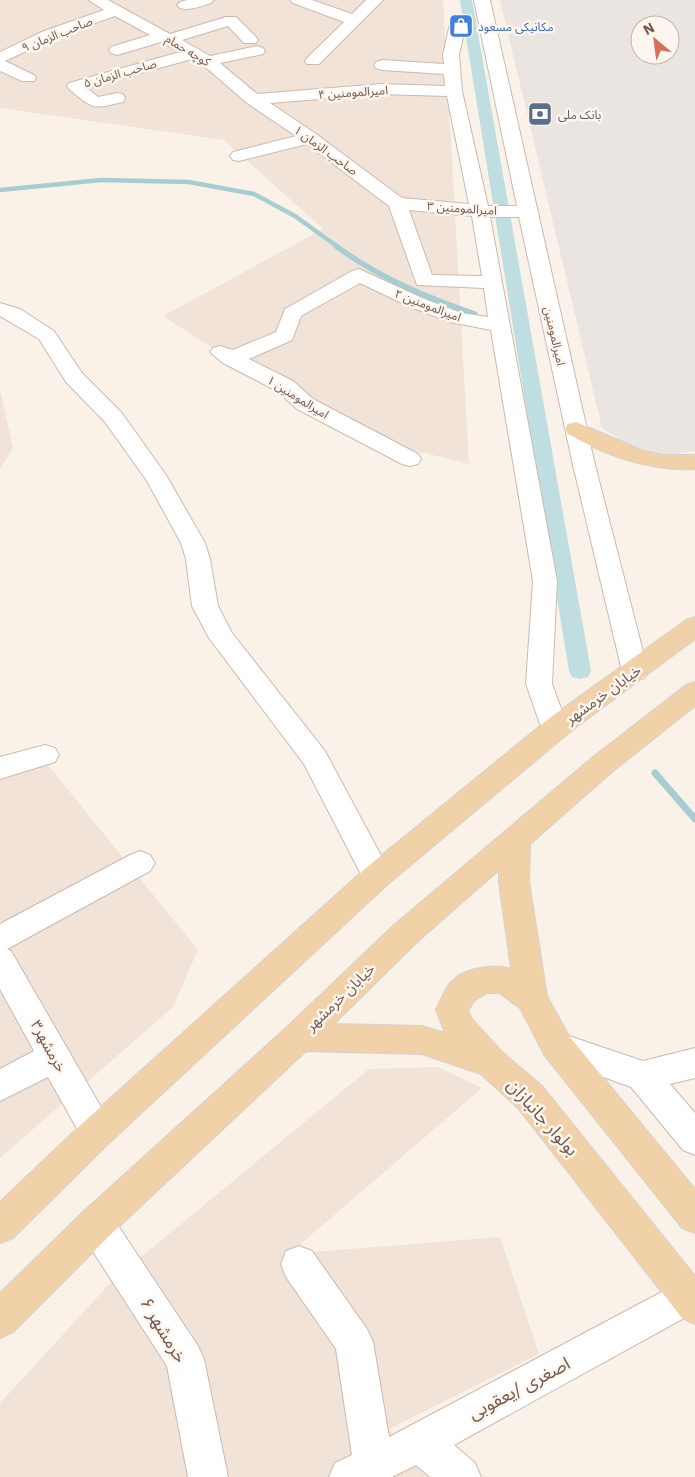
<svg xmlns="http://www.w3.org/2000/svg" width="695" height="1477" viewBox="0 0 695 1477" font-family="'IBM Plex Sans','Noto Sans Arabic',sans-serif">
<rect width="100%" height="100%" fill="#faf2e8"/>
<path fill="#f1e3d7" d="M0 0H443L469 464 343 433 163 316 323 229 224 140 0 108Z
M0 389 13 448 0 469Z
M43 759 198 950 173 1007 0 1158V769Z
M438 1067 482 1088 289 1254 500 1237 539 1354 389 1429 433 1477H0V1403L113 1280 369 1069Z"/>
<path fill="#ebe5e1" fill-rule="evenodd" d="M500 0H695V451L670 456 627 445 602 428ZM640 25H670V55H640Z"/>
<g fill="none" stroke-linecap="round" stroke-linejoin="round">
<path stroke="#a6ced2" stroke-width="4.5" d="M0 190 101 180 189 182 254 194 295 216 338 247"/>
<path stroke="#a6ced2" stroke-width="5.5" d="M336 246C378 277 425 297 475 314"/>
<path stroke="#a6ced2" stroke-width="7" d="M655 773 695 819"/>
<path fill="#bedee1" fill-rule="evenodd" d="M460 0H472L591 671 588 677 580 679 572 677 569 671Z"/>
<defs>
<path id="minor" d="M89 0H108L170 34 226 17H236L256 37 258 40 256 43H244L228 26 182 40 210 56 257 46 263 48 265 51 263 54 220 63 257 94 381 84 445 86 444 74 382 70 376 68 374 65 376 62 382 60 444 64 443 55 451 19 454 16H464L467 19 459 55 462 91 488 206H517L474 0H490L595 465 648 671 644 678 635 680 626 678 622 671 573 465 519 217H490L557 581 552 684 562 711 571 717 575 724 571 731 561 734 551 731 540 724 526 684 533 581 491 330 450 322 408 306 360 283 301 316 292 340 249 359 293 381 313 399 418 454 421 459 418 464 410 466 402 464 297 409 277 391 223 363 210 352 213 348 220 346 233 350 276 332 285 309 352 271 359 269 422 298 461 313 488 317 484 288 417 285 389 206 307 144 239 161 233 160 230 156 233 152 296 136 247 103 202 64 192 59 87 88 98 97 117 93 123 94 125 98 123 102C92 109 94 110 69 89L67 86 69 83 180 52 161 42 117 55 111 53 109 50 111 47 150 35 115 16 56 37 5 61 34 75 36 78 34 81H22L0 71V52L44 31 104 10ZM381 94 447 96 469 204 402 198 316 134 270 103ZM409 210 472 216 482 276 432 275Z
M187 0H214L211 3C201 6 190 11 180 8L177 5 180 2Z
M290 0H312L352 14 366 0H383L319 64H307L305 61 307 58 344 22 293 3Z
M0 303 20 309 54 331 82 373 121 412 166 475 205 543 210 559 218 606 232 633 325 751 392 876 388 884 377 888 366 884 304 764 209 638 192 606 186 559 181 543 147 481 105 422 66 382 39 339 0 316Z
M45 745 55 748 59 755 55 762 0 779V757Z
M140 851 150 855 155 863 150 871 7 949 11 951 109 1121 114 1132 109 1143 97 1148 85 1143 48 1077 0 1101V1069L34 1051 0 989V924L130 855Z
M557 1032 643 1061 695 1048V1078L670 1084 695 1113V1155L683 1150 631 1087 545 1056 541 1046 545 1036Z
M96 1207 109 1212 198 1346 204 1359 228 1477H188L167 1366 83 1236 78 1224 83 1212Z
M299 1246 312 1251 367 1329 373 1342 389 1437 688 1278 695 1280V1312L454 1445 475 1463 481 1477H430L416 1465 392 1477H329L335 1463 352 1455 336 1349 286 1277 281 1264 286 1251Z"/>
<path id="major" d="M576 422 641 450 663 455H695V469C648 471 608 456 568 434L565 429 568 424Z
M695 617V639L571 731 388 884 109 1143 13 1238 0 1243V1202L85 1121 366 868 551 717 686 620Z
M695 682V706L613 771 530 844 529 882 547 996 569 1036 695 1189V1233L682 1228 545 1056 520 1008 499 993H487L474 1001 468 1011 472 1019 502 1052 542 1086 695 1276V1324L682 1318 518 1108 481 1074 422 1054 306 1051 109 1236 13 1332 0 1338V1293L83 1212 287 1027 394 925 593 757 686 685ZM499 870V882L511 969C494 963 464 968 451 982 445 989 440 1001 436 1010L445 1033 422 1026 334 1024 416 943Z"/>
</defs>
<use href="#minor" stroke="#cbb9af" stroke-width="2"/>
<use href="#major" stroke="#d7d1ce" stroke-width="2"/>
<use href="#minor" fill="#fff" fill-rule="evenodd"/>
<use href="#major" fill="#f1d1a8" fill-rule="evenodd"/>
</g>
<defs>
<symbol id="shop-square" viewBox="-11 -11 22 22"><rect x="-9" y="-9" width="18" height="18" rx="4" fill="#3f7fe0" stroke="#fdf6ee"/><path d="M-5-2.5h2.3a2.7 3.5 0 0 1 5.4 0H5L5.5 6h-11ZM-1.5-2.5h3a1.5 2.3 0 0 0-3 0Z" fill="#fff"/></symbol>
<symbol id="bank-square" viewBox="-11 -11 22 22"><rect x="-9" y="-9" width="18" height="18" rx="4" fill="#5c6f8a" stroke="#fdf6ee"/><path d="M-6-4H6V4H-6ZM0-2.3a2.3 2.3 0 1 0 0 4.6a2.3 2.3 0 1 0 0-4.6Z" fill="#fff"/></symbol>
</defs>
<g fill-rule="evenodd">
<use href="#shop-square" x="447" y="12" width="28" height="28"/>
<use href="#bank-square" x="526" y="100" width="28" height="28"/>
</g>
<g text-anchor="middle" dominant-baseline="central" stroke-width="5" stroke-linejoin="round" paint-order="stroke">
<g font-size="12" fill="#366cbe" stroke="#fdf6ee" text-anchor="start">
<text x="478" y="26">مکانیکی مسعود</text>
</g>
<g font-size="12" fill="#71594f" stroke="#fdf6ee">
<text transform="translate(57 34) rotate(-22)">صاحب الزمان ۹</text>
<text transform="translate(188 50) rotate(31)">کوچه حمام</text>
<text transform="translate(120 73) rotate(-16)">صاحب الزمان ۵</text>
<text transform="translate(353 92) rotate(-4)">امیرالمومنین ۴</text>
<text transform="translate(326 150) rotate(36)">صاحب الزمان ۱</text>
<text transform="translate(462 208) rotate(4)">امیرالمومنین ۳</text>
<text transform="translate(428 305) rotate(21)">امیرالمومنین ۲</text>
<text transform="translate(555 336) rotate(77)">امیرالمومنین</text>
<text transform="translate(298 397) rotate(32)">امیرالمومنین ۱</text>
</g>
<g font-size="12" fill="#4e5e75" stroke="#fdf6ee" text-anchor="start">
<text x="558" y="114">بانک ملی</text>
</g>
<g font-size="15" fill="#71594f" stroke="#fdf6ee">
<text transform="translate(603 694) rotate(-36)">خیابان خرمشهر</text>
<text transform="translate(340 997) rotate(-44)">خیابان خرمشهر</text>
<text transform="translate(49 1046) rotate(61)">خرمشهر۳</text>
</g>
<g font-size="18" fill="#71594f" stroke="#fdf6ee">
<text transform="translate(543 1117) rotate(48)">بولوار جانبازان</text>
<text transform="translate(164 1330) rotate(59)">خرمشهر ۶</text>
<text transform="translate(519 1388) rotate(-28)">اصغری /یعقوبی</text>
</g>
</g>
<g transform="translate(655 40) rotate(331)"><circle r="24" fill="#fdf6ee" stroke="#c5b7ae"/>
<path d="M0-4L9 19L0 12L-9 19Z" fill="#d56f5b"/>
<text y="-8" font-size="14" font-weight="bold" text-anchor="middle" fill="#71594f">N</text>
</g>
</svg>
